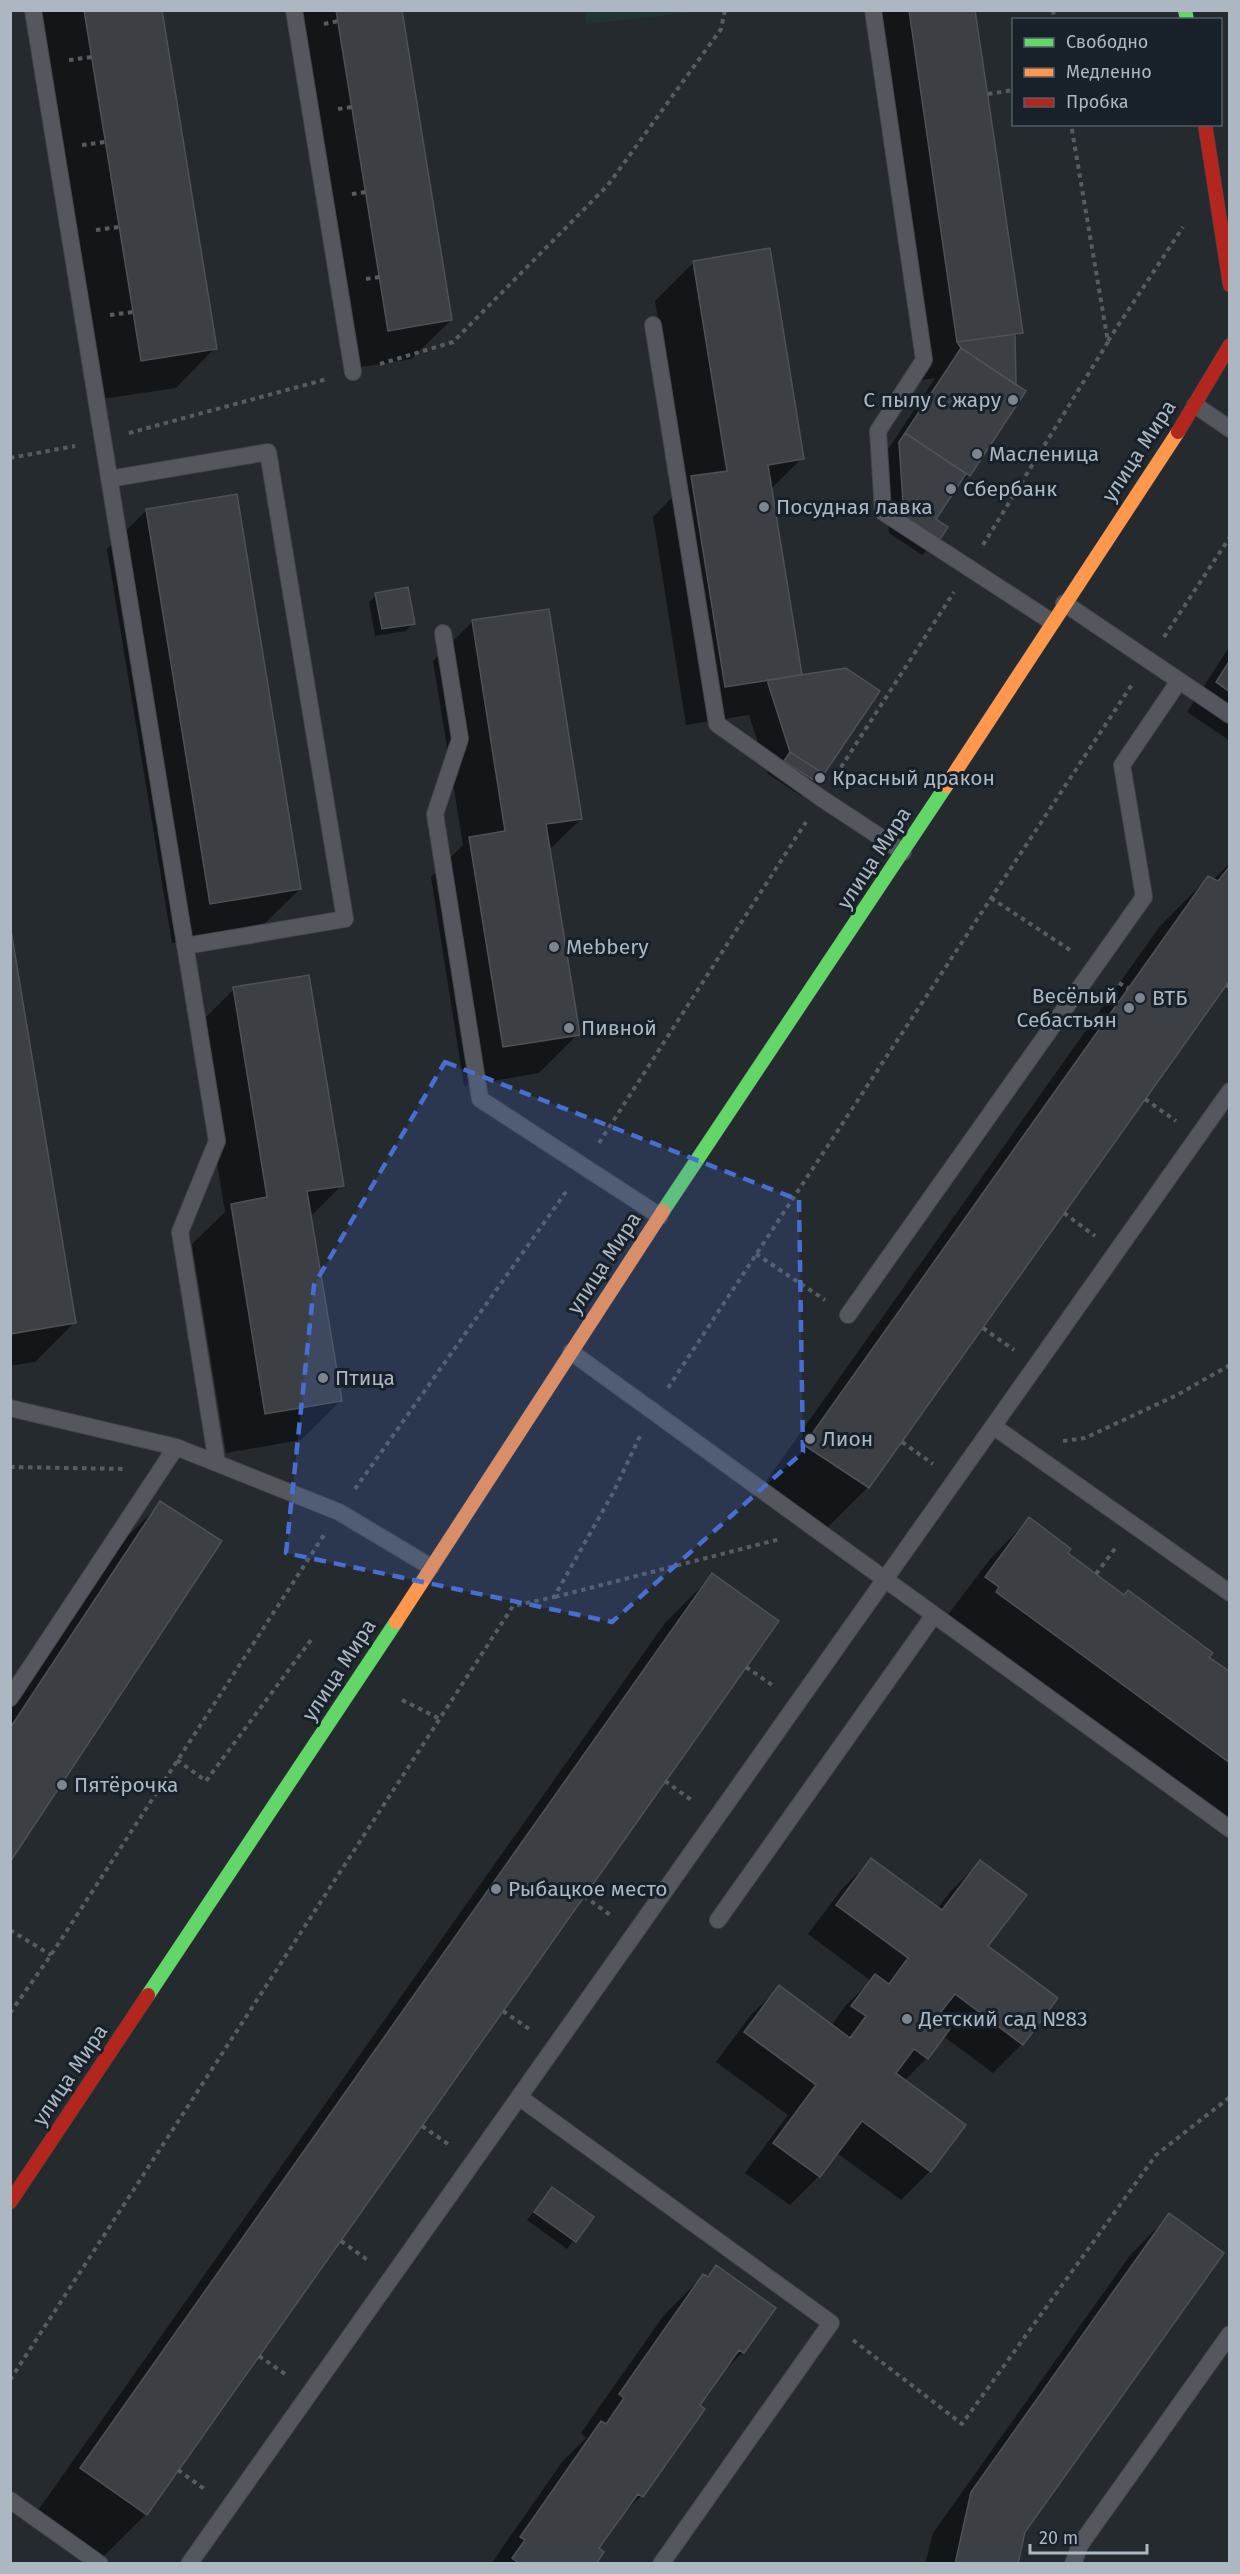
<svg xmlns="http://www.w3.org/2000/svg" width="1240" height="2574" viewBox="0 0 1240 2574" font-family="'Fira Sans',sans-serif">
<rect width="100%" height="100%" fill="#252a2f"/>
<path fill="#223535" d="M585 10H704V11L586 24Z"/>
<path fill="#0007" fill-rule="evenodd" d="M39 10H160L215 348 176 388 102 399Z
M291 10H400L451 320 411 359 349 369Z
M864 10H974L1021 332 1013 340 969 475 951 493 934 520 938 540 922 555 889 533 883 457 935 378 918 381ZM899 512 925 529 897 515Z
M694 262 802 458 770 490 800 676 878 691 817 782 801 796 768 774 749 715 686 725 653 517 684 485 655 301Z
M147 510 300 889 260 928 172 943 107 549Z
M376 595 413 623 406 631 375 636 369 602Z
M472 622 581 819 549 850 578 1034 539 1073 464 1086 431 877 463 845 433 661Z
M1230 646V741L1187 712Z
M1230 863V977L868 1487 820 1535 757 1494 1160 926 1208 878 1213 880Z
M10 933 74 1323 35 1362 10 1366Z
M234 989 342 1185 310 1217 340 1401 301 1440 226 1453 192 1244 225 1212 195 1028Z
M161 1503 10 1859V1710L122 1542Z
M1029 1519 1066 1554 1230 1674V1821L947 1616 990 1559Z
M713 1575 777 1621 146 2514 98 2562 34 2516 665 1623Z
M871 1860 937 1909 951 1891 980 1862 986 1946 1022 2044 993 2073 943 2036 927 2058 904 2081 930 2171 901 2200 837 2153 819 2176 790 2205 745 2173 788 2115 716 2062 750 2016 779 1987 831 2026 846 2005 871 1981 808 1934 842 1889Z
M552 2189 591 2217 567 2249 527 2220Z
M1170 2215 1024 2531 1016 2564H925L933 2533 1131 2254Z
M716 2267 774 2308 743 2352 718 2377 641 2496 617 2520 597 2549 594 2564H491L562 2462 586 2438 581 2433 664 2315 703 2276 705 2278Z"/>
<path fill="#3c4044" stroke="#4b5258" stroke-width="1.5" d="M84 10H162L217 349 141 361Z
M336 10H402L452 320 388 331Z
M909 10H975L1023 333 957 342Z
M770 248 804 459 768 465 802 675 725 687 691 476 727 471 693 261Z
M1015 334 1016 385 961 348 957 342Z
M961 348 1026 391 970 476 905 433Z
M905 433 966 474 936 519 948 527 939 541 904 518 899 442Z
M237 494 301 889 210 904 146 509Z
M408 587 415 624 382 629 375 593Z
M549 609 582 819 546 824 580 1035 503 1047 469 837 505 831 472 620Z
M1230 660V692L1216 682Z
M846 668 880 691 824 774 790 752 767 680Z
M790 752 824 774 818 783 784 761Z
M1230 866V980L869 1488 804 1445 1208 876 1218 881Z
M10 924 76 1323 10 1334Z
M309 975 344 1186 307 1191 342 1401 265 1414 231 1204 267 1197 233 987Z
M160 1501 222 1541 10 1862V1728Z
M1029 1517 1071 1549 1068 1553 1124 1595 1128 1590 1213 1653 1209 1657 1230 1672V1763L996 1592 999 1587 985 1577Z
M712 1573 779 1621 147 2515 80 2468Z
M871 1858 942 1910 980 1860 1027 1895 988 1946 1058 1998 1023 2045 955 1994 936 2018 950 2029 928 2059 914 2049 896 2073 966 2125 931 2172 862 2121 820 2177 773 2143 816 2085 744 2032 779 1985 850 2038 866 2016 851 2006 875 1974 889 1984 908 1958 836 1905Z
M552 2187 594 2217 576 2242 534 2212Z
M1169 2213 1224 2253 1025 2532 1018 2564H955L971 2492Z
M716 2265 776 2308 744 2353 739 2350 700 2405 705 2409 643 2497 638 2494 599 2548 604 2552 596 2564H520L512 2558 525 2540 520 2537 601 2421 606 2424 624 2398 619 2394 703 2274 708 2277Z"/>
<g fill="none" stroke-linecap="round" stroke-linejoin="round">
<defs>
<path id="lane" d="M33 10 217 1141 180 1232 217 1463
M294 10 353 372
M873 10 924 360 878 431 883 512 1052 622
M653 325 717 724 821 798 903 852
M1195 405 1230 429
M109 479 268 452 345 919 185 946
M1064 603 1230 715
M443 633 460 739 435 814 480 1099 660 1216
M848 1315 1144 897 1122 765 1179 681
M571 1352 1230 1829
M10 1408 176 1447 339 1512 431 1567
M993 1426 1230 1593
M10 1698 176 1447
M718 1920 934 1615
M519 2097 831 2323 661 2564
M10 2500 100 2564
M189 2564 1230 1091
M1073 2564 1080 2545 1230 2334"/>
<path id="fast" d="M1185 10 1187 20
M663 1211 946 786
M148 1995 396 1622"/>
<path id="slow" d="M946 786 1178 432
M396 1622 663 1211"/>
<path id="jam" d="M1205 124 1230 285
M1178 432 1230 345
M10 2202 148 1995"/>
</defs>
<use href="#lane" stroke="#42464a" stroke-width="18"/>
<use href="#fast" stroke="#42464a" stroke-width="15"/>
<use href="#slow" stroke="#42464a" stroke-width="15"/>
<use href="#jam" stroke="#42464a" stroke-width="15"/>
<path stroke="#565d62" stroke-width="4" stroke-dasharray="4.5 4.5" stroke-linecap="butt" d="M1053 10 1054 20
M324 24 338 21
M69 60 92 57
M988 94 1014 90
M338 109 352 107
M82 145 105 142
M352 194 366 192
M96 230 119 227
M366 279 380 277
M110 315 133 312
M1108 341 1183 227
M380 364 453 342 608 185 721 29 725 10
M129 433 327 379
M10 458 75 446
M983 545 1108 342 1071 124
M1164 637 1230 537
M836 775 954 592
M991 898 1070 950
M1119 983 1128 988
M1226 985 1230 987
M1145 1099 1176 1121
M599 1143 806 822
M1064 1213 1095 1236
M756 1254 825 1300
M983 1328 1014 1350
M668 1388 1133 683
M1063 1441 1085 1438 1177 1395 1230 1365
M902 1442 933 1464
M10 1467 127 1469
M355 1489 568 1189
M1096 1574 1117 1546
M555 1597 780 1539
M746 1667 775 1687
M402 1700 440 1719
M177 1760 206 1781 311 1640
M665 1781 694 1802
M584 1896 613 1917
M10 1930 51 1955
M503 2011 532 2031
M10 2013 51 1955 324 1535
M422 2126 451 2146
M341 2241 369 2261
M853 2340 962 2424 1156 2155 1230 2097
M259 2356 288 2376
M10 2380 513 1606 554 1597 613 1493 640 1436
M178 2470 207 2491"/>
<use href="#lane" stroke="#54585e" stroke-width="16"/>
<use href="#fast" stroke="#63d668" stroke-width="14"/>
<use href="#slow" stroke="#ff974d" stroke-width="14"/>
<use href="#jam" stroke="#b3261e" stroke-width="14"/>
</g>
<path fill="#486ed1" fill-opacity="0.2" stroke="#486ed1" stroke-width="4.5" stroke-dasharray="12 8" stroke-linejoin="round" d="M445 1062 799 1200 803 1452 612 1622 286 1553 314 1285Z"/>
<g fill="#7d868f" stroke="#182129" stroke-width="2">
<circle cx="1013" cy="400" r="6"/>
<circle cx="977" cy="454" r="6"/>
<circle cx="951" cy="489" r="6"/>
<circle cx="764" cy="507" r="6"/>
<circle cx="820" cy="778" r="6"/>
<circle cx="554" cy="947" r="6"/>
<circle cx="1140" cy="998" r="6"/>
<circle cx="1129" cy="1008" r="6"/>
<circle cx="569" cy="1028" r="6"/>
<circle cx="323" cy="1378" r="6"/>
<circle cx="810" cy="1439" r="6"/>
<circle cx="62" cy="1785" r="6"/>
<circle cx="496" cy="1889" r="6"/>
<circle cx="907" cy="2019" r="6"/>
</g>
<g text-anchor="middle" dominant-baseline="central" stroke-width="6" stroke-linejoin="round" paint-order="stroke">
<g font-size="21" fill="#acb7c2" stroke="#182129" text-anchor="start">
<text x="1001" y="400" text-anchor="end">С пылу с жару</text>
<text x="989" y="454">Масленица</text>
<text x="963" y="489">Сбербанк</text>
<text x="776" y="507">Посудная лавка</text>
<text x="832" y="778">Красный дракон</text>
<text x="566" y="947">Mebbery</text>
<text x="1117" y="996" text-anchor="end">Весёлый<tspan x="1117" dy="24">Себастьян</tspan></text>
<text x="1152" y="998">ВТБ</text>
<text x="581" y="1028">Пивной</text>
<text x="335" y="1378">Птица</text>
<text x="822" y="1439">Лион</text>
<text x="74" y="1785">Пятёрочка</text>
<text x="508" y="1889">Рыбацкое место</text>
<text x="919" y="2019">Детский сад №83</text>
</g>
<g font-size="21" fill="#acb7c2" stroke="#182129">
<text transform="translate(1139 451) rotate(-57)">улица Мира</text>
<text transform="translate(874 858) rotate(-57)">улица Мира</text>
<text transform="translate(604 1263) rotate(-57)">улица Мира</text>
<text transform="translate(339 1670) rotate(-57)">улица Мира</text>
<text transform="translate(70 2075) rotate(-56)">улица Мира</text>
</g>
</g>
<rect width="1240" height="2574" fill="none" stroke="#acb7c2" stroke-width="24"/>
<rect x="1012" y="18" width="210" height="108" fill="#182129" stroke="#535d66" stroke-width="1.5"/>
<rect x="1024" y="38" width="30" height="9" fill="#63d668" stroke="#535d66" stroke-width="1.5"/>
<text x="1066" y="48" font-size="18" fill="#acb7c2">Свободно</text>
<rect x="1024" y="68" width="30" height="9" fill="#ff974d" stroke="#535d66" stroke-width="1.5"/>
<text x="1066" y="78" font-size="18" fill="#acb7c2">Медленно</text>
<rect x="1024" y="98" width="30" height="9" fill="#b3261e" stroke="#535d66" stroke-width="1.5"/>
<text x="1066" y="108" font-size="18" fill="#acb7c2">Пробка</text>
<path d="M1030 2544v9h117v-9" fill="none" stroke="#acb7c2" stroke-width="3"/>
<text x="1039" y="2544" font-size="18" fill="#acb7c2" stroke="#182129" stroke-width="4.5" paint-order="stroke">20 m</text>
</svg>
